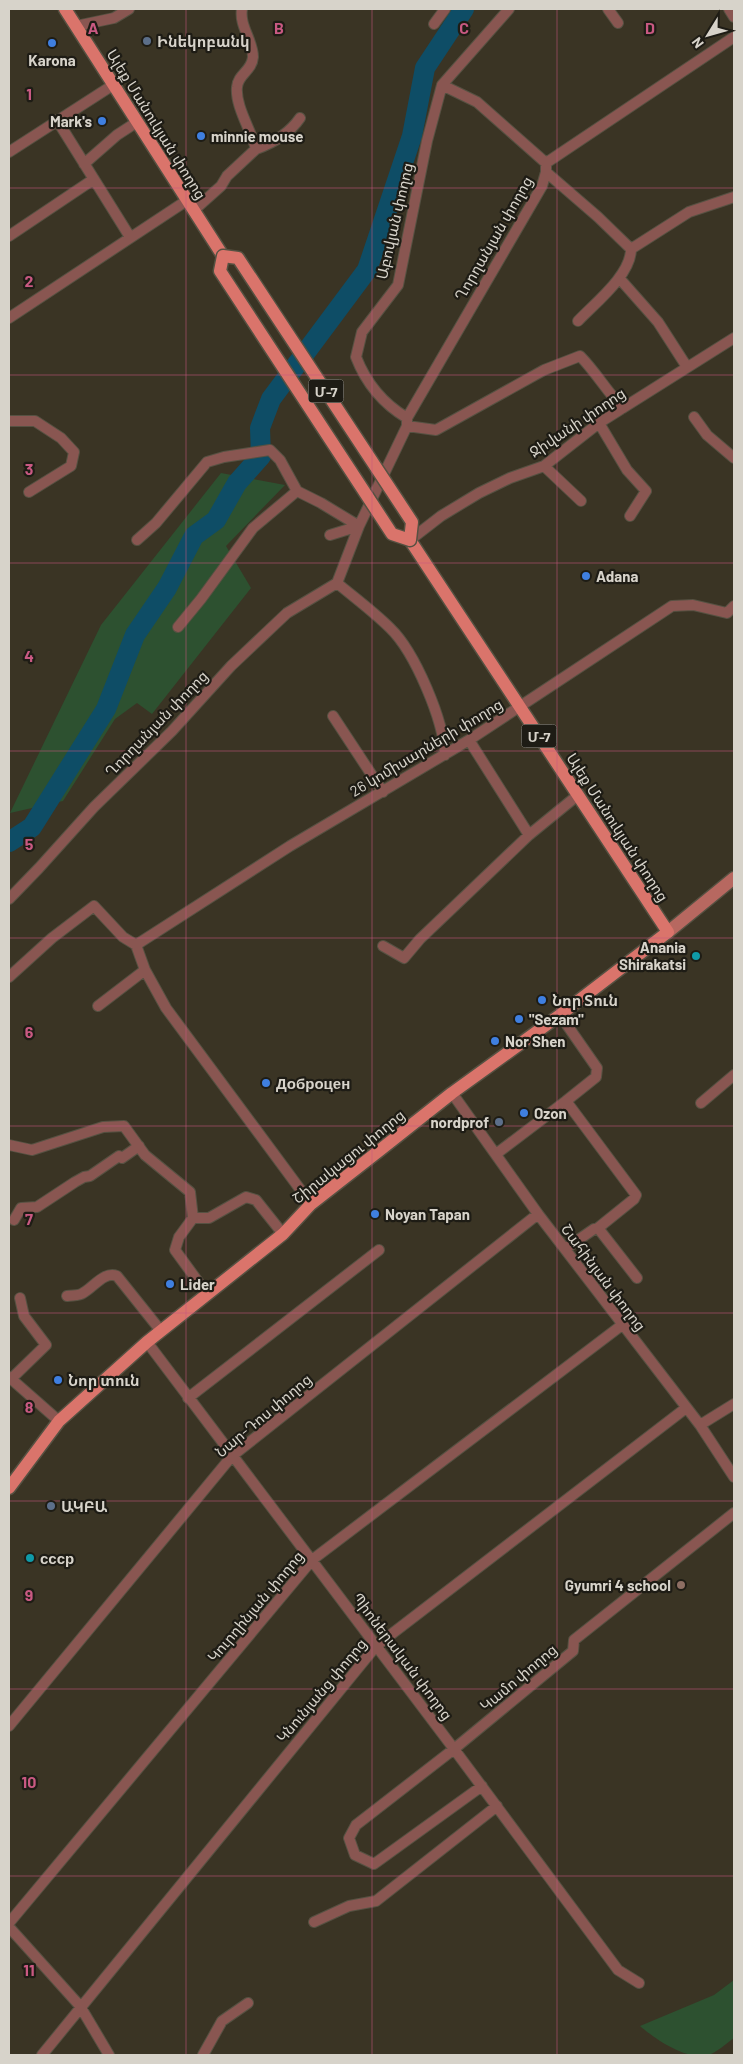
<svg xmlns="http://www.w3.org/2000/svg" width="743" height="2064" viewBox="0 0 743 2064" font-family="Barlow,'Noto Sans Armenian',sans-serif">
<rect width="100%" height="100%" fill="#3a3424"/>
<path fill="#2d5130" d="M221 473 285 485 226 546 251 588 152 714 137 703 115 719 63 801 10 813 101 625Z
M734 1980V2038C727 2043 716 2053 708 2055 687 2061 655 2039 640 2026L714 1995Z"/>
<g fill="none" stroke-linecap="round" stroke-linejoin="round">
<path stroke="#0e4d66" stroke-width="20" d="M9 842 32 827 106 709 135 635 167 588 194 536 216 520 237 483 261 456 260 428 271 399 367 270 412 136 425 68 464 9"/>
<defs>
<path id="street" d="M608 9 618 23
M729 9 734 17
M434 24 445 9
M76 26 114 18 129 9
M442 85 477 102 546 163
M57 120 130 237
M256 149C273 143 289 134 300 118
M9 152 113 85
M84 164 117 135 137 122
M546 172 598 217 631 249C631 275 595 303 578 321
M193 211 221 186 227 176 256 149C251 130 235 106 237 87 238 74 252 71 253 57 253 40 239 26 242 9
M9 236 94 179
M631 249 689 212 734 197
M620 279 658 322 687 367
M9 318 186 201
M694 417 707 435 734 458
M407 418 542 186 546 172V163L734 37
M9 421H35L61 438 74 452 71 466 29 492
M599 423 627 470 646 491 630 516
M407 426 436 430 544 370 580 356C596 372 607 392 623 408
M544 466 581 501
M137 540 156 523 207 462 224 457 270 450 280 460 297 491
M410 540 441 516 479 493 510 478 544 466 599 423 734 338
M178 627 201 599 253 528 297 491 321 503 359 526 330 535
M333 716 383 792
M469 740 529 835
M445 755C444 721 415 652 390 628 374 612 355 598 337 583L359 526 407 426V418C382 403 366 383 356 357L362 332 398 285 427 141 442 85 509 9
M9 899 39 868 94 807 172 731 231 666 287 613 337 583
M136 945 290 846 469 740 672 606 693 605 727 613 734 606
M383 946 404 958 420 939 529 835 578 795
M9 977 52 938 94 906 123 937 136 945 145 970 166 1008 311 1204
M98 1006 145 970
M560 1015 597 1068 596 1077 566 1101 636 1195 634 1199 598 1228
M452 1093 538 1214 700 1425 734 1477
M701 1103 734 1075
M9 1145 32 1150 103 1127 124 1126 145 1155 190 1192 193 1218 179 1237 175 1250 207 1294
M496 1154 566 1101
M193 1218H209L246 1197 256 1200 283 1234
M14 1220 21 1208 37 1207 75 1182 84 1177 90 1176 119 1156 122 1158 139 1146
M565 1249 594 1229 598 1228 637 1278
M67 1296C73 1295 79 1296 83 1293 94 1287 104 1271 117 1276L161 1331
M147 1342 454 1749 618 1970 639 1983
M9 1377 59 1421
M11 1379 46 1345 24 1316 20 1298
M188 1398 379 1250
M700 1425 734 1404
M9 1726 232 1456 538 1214
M482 1786 374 1864 355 1855 349 1838 356 1825 454 1749 573 1651 574 1640 734 1513
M314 1922 349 1906 376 1901 497 1806
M9 1923 312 1560 622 1325
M9 1927 80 2006 109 2055
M42 2055 376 1646 686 1408
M203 2055 222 2021 248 2003"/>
<path id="secondary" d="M668 932 734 878"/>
<path id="primary" d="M65 9 223 256
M9 1488 59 1421 147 1342 283 1234 311 1204 380 1150 452 1093 560 1015 668 932 410 540"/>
</defs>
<use href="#street" stroke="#565142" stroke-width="12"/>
<use href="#secondary" stroke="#565142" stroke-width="15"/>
<use href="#primary" stroke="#565142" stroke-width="15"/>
<use href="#street" stroke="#895651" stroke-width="10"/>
<use href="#secondary" stroke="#b76860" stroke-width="12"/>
<use href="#primary" stroke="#da746b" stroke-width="12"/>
<defs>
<path id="primary-bridge" d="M223 256 238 258 412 522 410 540 392 534 220 271Z"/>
</defs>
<use href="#primary-bridge" stroke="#565142" stroke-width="15" stroke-linecap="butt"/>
<use href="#primary-bridge" stroke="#da746b" stroke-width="12"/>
</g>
<path fill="none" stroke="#c95982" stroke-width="1" stroke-opacity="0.55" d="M186 9V2055M372 9V2055M557 9V2055M9 188H734M9 375H734M9 563H734M9 751H734M9 938H734M9 1126H734M9 1313H734M9 1501H734M9 1689H734M9 1876H734"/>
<g fill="#5c6f8a" stroke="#1e1c15" stroke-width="2">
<circle cx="147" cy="41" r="5"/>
<circle cx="499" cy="1122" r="5"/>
<circle cx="51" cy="1506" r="5"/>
</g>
<g fill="#3f7fe0" stroke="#1e1c15" stroke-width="2">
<circle cx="52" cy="43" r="5"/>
<circle cx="102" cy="121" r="5"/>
<circle cx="201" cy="136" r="5"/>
<circle cx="586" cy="576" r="5"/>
<circle cx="542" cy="1000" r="5"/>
<circle cx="519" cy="1019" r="5"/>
<circle cx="495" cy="1041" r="5"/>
<circle cx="266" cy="1083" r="5"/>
<circle cx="524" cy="1113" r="5"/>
<circle cx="375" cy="1214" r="5"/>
<circle cx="170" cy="1284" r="5"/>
<circle cx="58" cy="1380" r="5"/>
</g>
<g fill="#0f9aa8" stroke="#1e1c15" stroke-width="2">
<circle cx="696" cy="956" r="5"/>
<circle cx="30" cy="1558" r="5"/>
</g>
<circle fill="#8d6e63" stroke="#1e1c15" stroke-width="2" cx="681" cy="1585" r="5"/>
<g text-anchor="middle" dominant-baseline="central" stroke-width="4.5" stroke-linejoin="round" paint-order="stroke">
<g fill="#1e1c15" stroke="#a09c94" stroke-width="1">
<rect x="308.5" y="379.5" width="35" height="23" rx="4"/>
<rect x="521.5" y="724.5" width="35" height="23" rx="4"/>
</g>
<g font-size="14" font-weight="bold" fill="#d7d3ca">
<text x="326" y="391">Մ-7</text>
<text x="539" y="736">Մ-7</text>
</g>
<g font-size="15" font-weight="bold" fill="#d7d3ca" stroke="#1e1c15" text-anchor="start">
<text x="157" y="41">Ինեկոբանկ</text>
<text x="52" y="60" text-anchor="middle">Karona</text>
<text x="92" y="121" text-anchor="end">Mark's</text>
<text x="211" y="136">minnie mouse</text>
<text x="596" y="576">Adana</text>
<text x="686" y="947" text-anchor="end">Anania<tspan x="686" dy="17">Shirakatsi</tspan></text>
<text x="552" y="1000">Նոր Տուն</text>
<text x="529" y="1019">"Sezam"</text>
<text x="505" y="1041">Nor Shen</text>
<text x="276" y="1083">Доброцен</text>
<text x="534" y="1113">Ozon</text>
<text x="489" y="1122" text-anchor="end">nordprof</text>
<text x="385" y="1214">Noyan Tapan</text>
<text x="180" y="1284">Lider</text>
<text x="68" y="1380">Նոր տուն</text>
<text x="61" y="1506">ԱԿԲԱ</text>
<text x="40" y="1558">ссср</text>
<text x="671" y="1585" text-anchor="end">Gyumri 4 school</text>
</g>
<g font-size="15" fill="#d7d3ca" stroke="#1e1c15">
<text transform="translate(157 124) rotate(58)">Ալեք Մանուկյան փողոց</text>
<text transform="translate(394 221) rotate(-77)">Աբովյան փողոց</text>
<text transform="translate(493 238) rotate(-60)">Ղորղանյան փողոց</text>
<text transform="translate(577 422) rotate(-34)">Ջիվանի փողոց</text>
<text transform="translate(156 723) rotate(-46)">Ղորղանյան փողոց</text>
<text transform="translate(426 747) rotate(-31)">26 կոմիսարների փողոց</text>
<text transform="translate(618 827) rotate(57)">Ալեք Մանուկյան փողոց</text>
<text transform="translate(348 1156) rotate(-39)">Շիրակացու փողոց</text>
<text transform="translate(604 1277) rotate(53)">Շահինյան փողոց</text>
<text transform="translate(263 1415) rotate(-40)">Նար-Դոս փողոց</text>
<text transform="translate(255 1606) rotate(-50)">Կուրղինյան փողոց</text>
<text transform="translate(403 1656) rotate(53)">Պիոներական փողոց</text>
<text transform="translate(518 1677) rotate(-40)">Կամո փողոց</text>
<text transform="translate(321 1690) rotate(-50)">Կնունյանց փողոց</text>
</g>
</g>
<g font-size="16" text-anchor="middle" font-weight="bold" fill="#c95982" stroke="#1e1c15" stroke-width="4.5" stroke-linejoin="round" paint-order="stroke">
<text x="93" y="34">A</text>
<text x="279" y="34">B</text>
<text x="464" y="34">C</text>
<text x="650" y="34">D</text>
<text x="29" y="100">1</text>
<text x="29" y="287">2</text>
<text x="29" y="475">3</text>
<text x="29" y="662">4</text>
<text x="29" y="850">5</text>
<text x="29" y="1038">6</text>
<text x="29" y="1225">7</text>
<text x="29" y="1413">8</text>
<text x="29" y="1601">9</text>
<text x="29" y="1788">10</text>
<text x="29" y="1976">11</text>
</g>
<rect width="743" height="2064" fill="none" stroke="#d7d3ca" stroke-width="20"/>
<g transform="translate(708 35) rotate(233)" stroke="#1e1c15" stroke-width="4" paint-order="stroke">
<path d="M0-4L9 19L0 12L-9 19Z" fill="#d7d3ca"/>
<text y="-8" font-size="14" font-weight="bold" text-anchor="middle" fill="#d7d3ca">N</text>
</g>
</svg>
